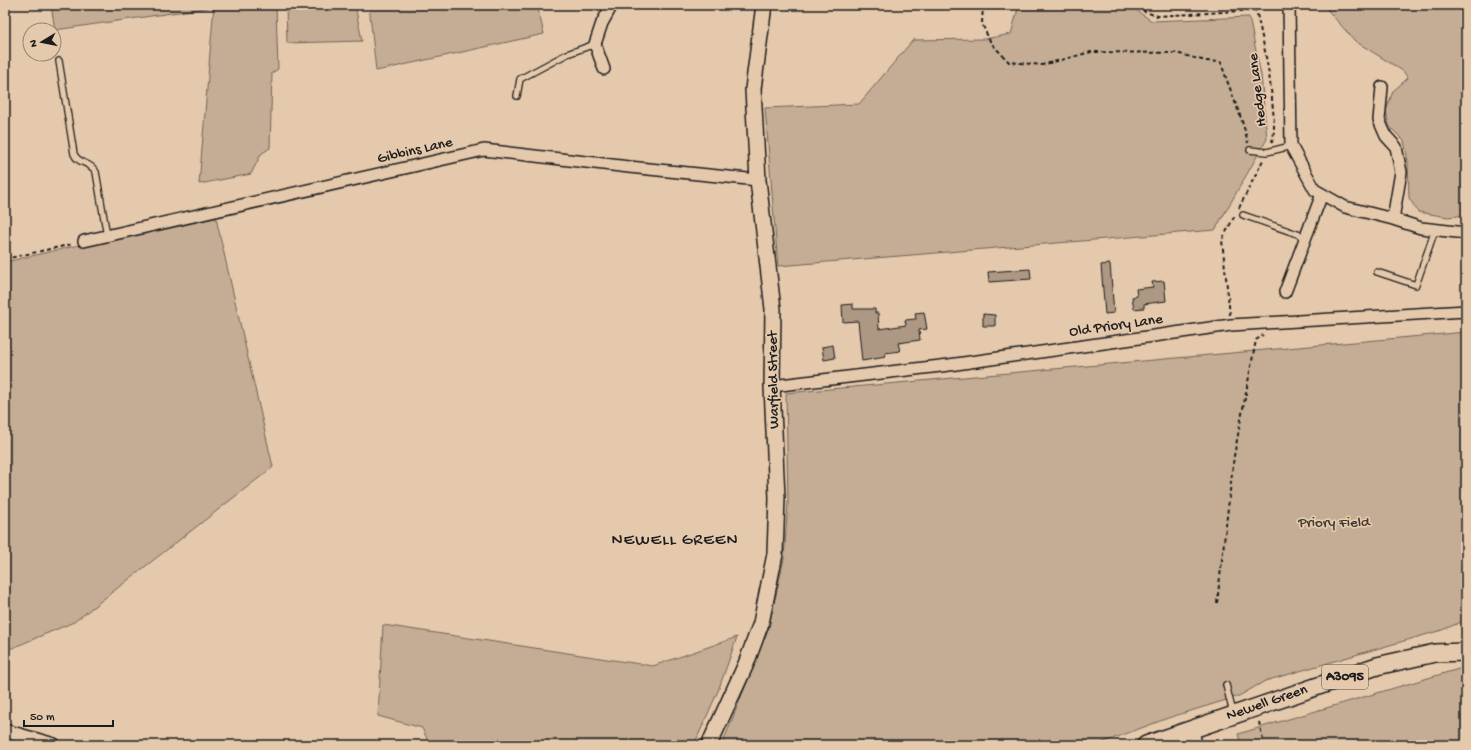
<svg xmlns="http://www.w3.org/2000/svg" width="1471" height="750" viewBox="0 0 1471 750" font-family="'Gochi Hand',sans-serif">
<rect width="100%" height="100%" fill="#e5c9ac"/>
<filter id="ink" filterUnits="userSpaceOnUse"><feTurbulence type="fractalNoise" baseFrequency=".025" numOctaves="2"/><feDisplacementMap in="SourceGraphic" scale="8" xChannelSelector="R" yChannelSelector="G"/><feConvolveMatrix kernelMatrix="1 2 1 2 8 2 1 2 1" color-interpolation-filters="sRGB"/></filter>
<g filter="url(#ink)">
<path fill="#c4ad94" stroke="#706458" d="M51 5H213V7L55 30Z
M214 5H276L278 69 272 73 270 148 261 154 251 174 199 184Z
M286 5H355L362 41 287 43Z
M369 5H537L544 34 376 71Z
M1019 5H1133L1137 11 1152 21 1249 17 1261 75 1267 139 1215 230 778 266 765 108 859 104 913 40 985 39 1011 34Z
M1323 5H1466V215L1448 217 1418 212 1409 198 1408 161 1404 141 1389 126 1386 111 1393 91 1408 78 1403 71 1355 41Z
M215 214 273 467 74 622 5 651V262Z
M1466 332V620L1442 630 1265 681 1239 696 1168 718 1096 745H722L769 626 784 559 788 502 786 393Z
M383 625 653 666 737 637 718 691 694 745H430L422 728 378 716Z
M1462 668H1466V745H1241L1238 734Z"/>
<path fill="#ad9884" stroke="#1c1c1c" d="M1110 264 1114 313 1105 314 1101 265Z
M1030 269 1031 279 989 282 988 272Z
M1164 281 1166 301 1144 304V308L1134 309 1132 297 1137 296 1136 289 1153 287 1152 282Z
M853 304V309H875V313H878L879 329 906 325 905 320 916 319 915 313 924 312 927 329 919 330 920 340 898 343 900 351 885 353 886 357 862 361 858 321 843 322 842 305Z
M983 314 995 315V326H983Z
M833 345 835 358 824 360 822 347Z"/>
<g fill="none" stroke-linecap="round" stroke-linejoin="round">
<defs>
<path id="service" d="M59 61 74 154C78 164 91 162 96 172L107 236
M517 96 520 79 567 54 595 44
M1250 150 1267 152 1291 146
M1243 215 1306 237
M1377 272 1416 285 1435 230
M1226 685 1233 713"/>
<path id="minor" d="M1289 5 1291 146 1315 190 1345 207 1393 219 1421 228 1466 233
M604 69 595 44 602 23 612 5
M1382 87 1379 120 1386 136 1396 147 1401 172 1393 219
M84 241 484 150 629 167 758 180
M1285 292 1322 194
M772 386 949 365 1231 325 1466 311
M1193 729 1196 745"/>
<path id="tertiary" d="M5 731 54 745"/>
<path id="secondary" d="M709 745 746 664 761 623 775 554 777 498 772 386 773 309 758 180 753 89 764 5"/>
<path id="primary" d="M1146 745 1377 666 1435 653 1466 652"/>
</defs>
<use href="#service" stroke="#1c1c1c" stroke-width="8"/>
<use href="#minor" stroke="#1c1c1c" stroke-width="14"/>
<use href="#tertiary" stroke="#1c1c1c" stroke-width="16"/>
<use href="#secondary" stroke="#1c1c1c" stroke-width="18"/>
<use href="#primary" stroke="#1c1c1c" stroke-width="20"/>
<path stroke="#1c1c1c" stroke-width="2" stroke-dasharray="4 3" stroke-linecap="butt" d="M983 5 982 24 991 43 1009 62 1042 65 1091 52 1176 53 1206 61 1221 62C1229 90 1242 115 1248 143
M1138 5 1145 12 1158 16 1256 10C1263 40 1269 68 1272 99 1273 113 1276 127 1272 142
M1239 208 1263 160
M5 259 73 244
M1230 315 1222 240 1235 215
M1217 603 1234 456 1256 340 1263 335
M1259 722 1264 745"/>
<use href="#service" stroke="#e5c9ac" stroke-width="5.5"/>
<use href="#minor" stroke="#e5c9ac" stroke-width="11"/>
<use href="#tertiary" stroke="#e5c9ac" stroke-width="13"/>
<use href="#secondary" stroke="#e5c9ac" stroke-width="15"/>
<use href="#primary" stroke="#e5c9ac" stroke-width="17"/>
</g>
</g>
<g text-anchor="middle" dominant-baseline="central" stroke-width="3.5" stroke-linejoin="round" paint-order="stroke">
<rect fill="#e5c9ac" stroke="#585047" stroke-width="1" x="1322" y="665" width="46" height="24" rx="3"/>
<g font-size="14" font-weight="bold" fill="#1c1c1c">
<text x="1345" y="677">A3095</text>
</g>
<g font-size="15" fill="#1c1c1c" stroke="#e5c9ac">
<text transform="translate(1258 90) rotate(-97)">Hedge Lane</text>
<text transform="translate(415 151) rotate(-13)">Gibbins Lane</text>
<text transform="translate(1116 326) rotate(-8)">Old Priory Lane</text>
<text transform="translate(774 380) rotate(-91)">Warfield Street</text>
<text transform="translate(1267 703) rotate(-19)">Newell Green</text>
</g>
<g font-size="15" fill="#3e3934" stroke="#e5c9ac">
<text x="1334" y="523">Priory Field</text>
</g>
<g font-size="17" letter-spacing="1" fill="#1c1c1c" stroke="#e5c9ac">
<text x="675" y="541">NEWELL GREEN</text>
</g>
</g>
<rect width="1471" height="750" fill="none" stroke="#e5c9ac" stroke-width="20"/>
<rect x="10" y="10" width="1451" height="730" fill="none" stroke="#1c1c1c" stroke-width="1.5" filter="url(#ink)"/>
<g transform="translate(42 42) rotate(260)"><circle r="19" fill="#e5c9ac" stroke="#958472"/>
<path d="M0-3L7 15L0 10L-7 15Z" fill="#1c1c1c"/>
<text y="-6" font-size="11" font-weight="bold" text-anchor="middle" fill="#1c1c1c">N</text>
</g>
<path d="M24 720v6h89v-6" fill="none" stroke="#1c1c1c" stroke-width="2"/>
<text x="30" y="720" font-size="12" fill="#1c1c1c" stroke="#e5c9ac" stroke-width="3" paint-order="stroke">50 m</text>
</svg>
